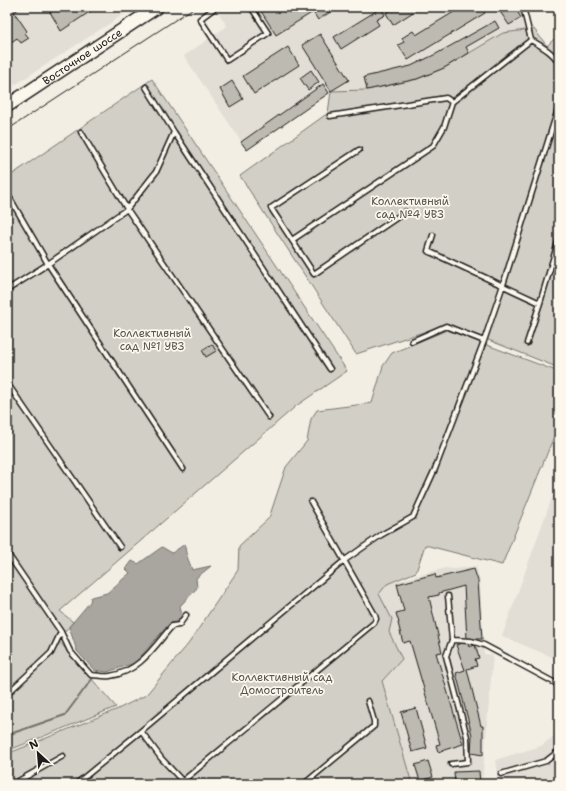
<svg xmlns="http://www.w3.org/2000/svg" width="566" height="791" viewBox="0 0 566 791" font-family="'Shantell Sans',sans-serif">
<rect width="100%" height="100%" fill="#f2eee4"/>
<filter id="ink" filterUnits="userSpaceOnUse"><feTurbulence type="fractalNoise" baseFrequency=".025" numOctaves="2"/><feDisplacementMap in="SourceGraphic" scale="8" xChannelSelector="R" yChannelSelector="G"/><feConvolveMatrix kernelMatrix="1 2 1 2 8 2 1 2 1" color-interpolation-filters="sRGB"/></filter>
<g filter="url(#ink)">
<path fill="#e2ded5" d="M7 7H135L7 90Z
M226 7H521L534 29 503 33 444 68 417 79 367 90 331 91 247 150 184 56 227 26 218 12Z
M559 478V660L502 636Z
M476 566 480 580 484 654 493 655 482 784H412L382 680 402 659 389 631 379 594 387 584 445 568 454 569Z
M559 732V783L558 784H501L495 760 541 746Z"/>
<path fill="#d2cfc6" stroke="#777671" d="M534 29 547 46 559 34V368L448 324 356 354 240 176 328 113 331 91 367 90 417 79 444 68 503 33Z
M152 79 347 371 296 406 60 611 73 622 58 640 116 707 7 751V178Z
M447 330 559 372V424L502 565 425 545 416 572 387 584 379 594 392 619 389 632 402 659 382 681 412 784H7V754L118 709 146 695 189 643 238 570 239 546 269 518 286 467 307 441 311 419 317 410 372 403 383 366 392 353Z"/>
<path fill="#a9a6a0" stroke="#716f6b" d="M185 544C185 555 189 560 192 570L211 566 196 578 197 588 180 606 182 616 179 621 169 624 135 663 107 672 94 670 77 651 69 627 90 602 91 597 107 593 130 573 126 569 132 561 138 564 162 547 172 553Z"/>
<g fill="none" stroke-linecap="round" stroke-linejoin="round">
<path stroke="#716f6b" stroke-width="2" d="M7 737 10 734 65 715 98 671"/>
</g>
<path fill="#bdbab1" stroke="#1c1c1c" d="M7 7 20 8 14 12 27 31 25 33 29 38 21 43 17 38 7 45Z
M58 7H97L61 31 50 12Z
M260 7H338L318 20 313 12 276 35 259 8Z
M395 7H421L393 25 386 13Z
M462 7H481L485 13 408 60 398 45 404 42 402 38 413 31 416 35Z
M497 7H515L521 18 509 25Z
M381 8 385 15 376 20 379 25 341 49 334 37Z
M495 21 499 28 466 47 469 53 444 68 417 79 367 90 364 77 411 66 436 54Z
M320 34 349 80 331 91 302 45Z
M288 47 299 65 254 94 243 76Z
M311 70 319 82 308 90 300 78Z
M232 81 243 99 230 107 220 89Z
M323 84 329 93 247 150 241 142Z
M212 344 216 351 206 357 202 350Z
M474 569 478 581 482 639H467L464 586 439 593V595L429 597 442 652 436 653 463 744 438 752 436 745 440 744 410 641 403 643 398 623H399L396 613 404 611 397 584 435 574 436 578Z
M467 641 469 647 475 645 479 658 475 659 477 666 467 669 481 726H483V755L471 753 472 735 456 673 465 670 456 645Z
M416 708 427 748 412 752 401 712Z
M428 761 433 777 420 781 415 765Z
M479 771 480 784H455L454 772Z"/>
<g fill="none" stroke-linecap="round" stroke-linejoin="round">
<defs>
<path id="lane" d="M216 7 200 19 227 60 268 33 251 7
M531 40C541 46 553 52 559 63
M146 87 174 132 330 369
M330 116 446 98 452 102 531 40 524 11 522 7
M81 132 127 209 269 417
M359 150 271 208 314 274 405 212
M7 193 48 264 183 469
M433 235 428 251 540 303
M292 240 433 146 444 127 452 102
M7 290 48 264 127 209 156 172 174 132
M412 341 446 326 484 341
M527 343 540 303 559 239
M7 383 120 547
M7 553 61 632 51 653 7 694
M448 596 452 640 446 656 467 737 468 762 451 764
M61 632 70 651 91 675C97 675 104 677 110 676 139 672 154 647 172 626L179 625 186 615
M452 640 471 641 484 645 559 685
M141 731 161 758 185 784
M501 774 546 761 559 751
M13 784 63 756
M76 784 141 731 345 560 381 535 413 517 435 469 484 341 503 285 559 106
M179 784 374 623 376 619 375 615 311 502
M304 784 374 726V721L368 701"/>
<g id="primary">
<path id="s1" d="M7 106 157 7"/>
</g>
</defs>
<use href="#lane" stroke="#1c1c1c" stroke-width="7"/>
<use href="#primary" stroke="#1c1c1c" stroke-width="15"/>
<use href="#lane" stroke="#fbf7ec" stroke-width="4"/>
<use href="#primary" stroke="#fbf7ec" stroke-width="12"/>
<path stroke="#1c1c1c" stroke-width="1" d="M7 130 195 7"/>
</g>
</g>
<g text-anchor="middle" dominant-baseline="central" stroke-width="3.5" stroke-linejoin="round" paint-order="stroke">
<g font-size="11" fill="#1c1c1c" stroke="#fbf7ec">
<text stroke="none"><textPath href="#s1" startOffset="90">Восточное шоссе</textPath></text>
</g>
<g font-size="11" fill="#53524f" stroke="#fbf7ec">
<text x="410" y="201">Коллективный<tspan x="410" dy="13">сад №4 УВЗ</tspan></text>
<text x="152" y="333">Коллективный<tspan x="152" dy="13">сад №1 УВЗ</tspan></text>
<text x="282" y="677">Коллективный сад<tspan x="282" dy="13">Домостроитель</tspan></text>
</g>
</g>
<rect width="566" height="791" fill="none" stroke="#fbf7ec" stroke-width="24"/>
<rect x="12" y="12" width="542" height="767" fill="none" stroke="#1c1c1c" stroke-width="1.5" filter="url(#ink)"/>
<g transform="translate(38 753) rotate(334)" stroke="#fbf7ec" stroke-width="3" paint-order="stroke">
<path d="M0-3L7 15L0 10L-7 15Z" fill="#1c1c1c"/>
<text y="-6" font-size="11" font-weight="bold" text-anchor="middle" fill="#1c1c1c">N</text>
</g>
</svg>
